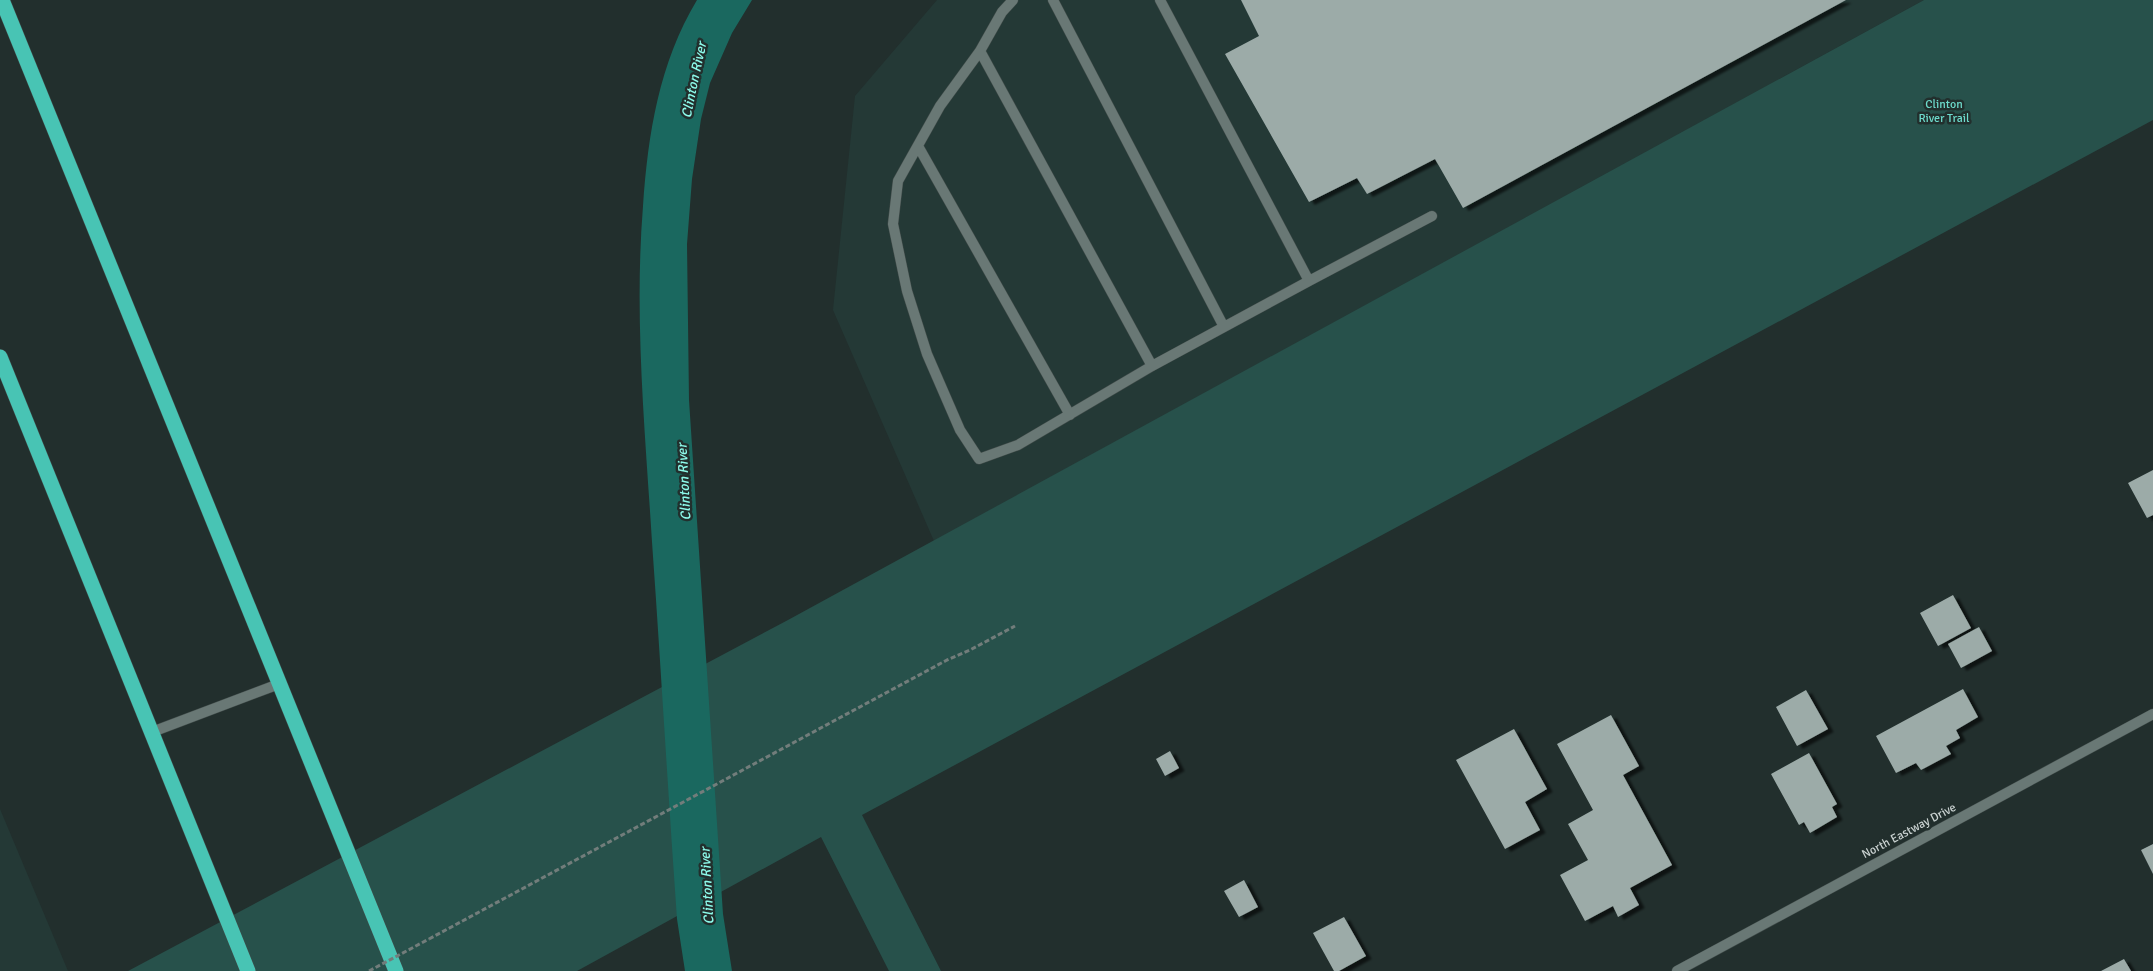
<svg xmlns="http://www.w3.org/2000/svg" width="2153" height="971" viewBox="0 0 2153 971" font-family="Signika,sans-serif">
<defs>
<filter id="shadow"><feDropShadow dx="5.5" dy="3" stdDeviation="1" flood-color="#0009"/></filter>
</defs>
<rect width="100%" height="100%" fill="#222f2d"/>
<path fill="#243936" d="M937 0H1924L934 541 833 310 855 96Z
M0 809 68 971H0Z"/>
<path fill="#27514b" d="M1924 0H2153V120L862 815 941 971H889L821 837 577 971H128L788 620Z"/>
<path fill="#1a685f" d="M697 0H752L732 33 710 83 701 119 692 179 687 244 689 400 723 914 732 971H685L677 919C668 794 661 668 652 542 645 429 634 318 643 206 648 134 659 63 697 0Z"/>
<path fill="#9caba8" filter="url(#shadow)" d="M1241 0H1846L1463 208 1435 159 1367 194 1357 178 1309 202 1225 54 1259 36Z
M2153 470V515L2147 518 2128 483Z
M1953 595 1971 628 1938 646 1920 613Z
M1979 627 1992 651 1961 668 1948 644Z
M1963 689 1978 717 1956 730 1960 738 1946 746 1951 754 1921 770 1916 763 1896 773 1876 736Z
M1806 690 1828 729 1797 746 1776 707Z
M1611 715 1639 766 1623 775 1672 865 1630 888 1639 905 1618 917 1613 906 1585 921 1560 875 1588 860 1568 824 1593 810 1557 744Z
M1514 729 1547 789 1525 802 1540 830 1505 849 1456 760Z
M1170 751 1179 768 1165 776 1156 759Z
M1809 753 1837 804 1832 807 1837 817 1810 833 1804 822 1799 825 1771 774Z
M2153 844V874L2141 850Z
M1244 880 1258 907 1239 917 1224 891Z
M1344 917 1366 956 1339 971H1334L1313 933Z
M2124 959 2131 971H2101Z"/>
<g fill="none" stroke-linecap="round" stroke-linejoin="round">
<defs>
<path id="lane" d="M1013 0 1002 12 980 51 940 106 898 181 893 224 907 291 927 354 960 430 979 459 1018 445 1152 366 1309 281 1160 0
M1053 0 1224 327
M980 51 1152 366
M918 146 1070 415
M1309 281 1432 216
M152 732 279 684"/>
<path id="street" d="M1677 971 2153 714"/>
<path id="highway" d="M2 0 396 971
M0 357 248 971"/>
</defs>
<use href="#lane" stroke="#414c4a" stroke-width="11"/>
<use href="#street" stroke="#414c4a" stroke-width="11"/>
<use href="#highway" stroke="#414c4a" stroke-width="16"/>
<path stroke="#727d7b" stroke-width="3" stroke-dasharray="5 2.5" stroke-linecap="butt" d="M429 939 947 660 970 650 1015 626"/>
<use href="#lane" stroke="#697875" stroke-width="10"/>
<use href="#street" stroke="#697875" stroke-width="10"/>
<use href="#highway" stroke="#48c4b4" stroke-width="15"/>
<path stroke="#727d7b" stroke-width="3" stroke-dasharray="5 2.5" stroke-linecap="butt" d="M369 971 429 939"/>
</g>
<g text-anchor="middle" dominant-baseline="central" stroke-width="5" stroke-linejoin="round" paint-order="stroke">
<g font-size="12" fill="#6ddbcc" stroke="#222f2d">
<text x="1944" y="104">Clinton<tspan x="1944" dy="14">River Trail</tspan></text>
</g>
<g font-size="12" fill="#cbd3d2" stroke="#222f2d">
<text transform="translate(1909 831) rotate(-28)">North Eastway Drive</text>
</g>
<g font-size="14" font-style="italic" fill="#8dfbeb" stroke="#222f2d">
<text transform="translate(694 80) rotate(-78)">Clinton River</text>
<text transform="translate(684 482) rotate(-93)">Clinton River</text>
<text transform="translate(707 886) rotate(-93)">Clinton River</text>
</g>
</g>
</svg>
